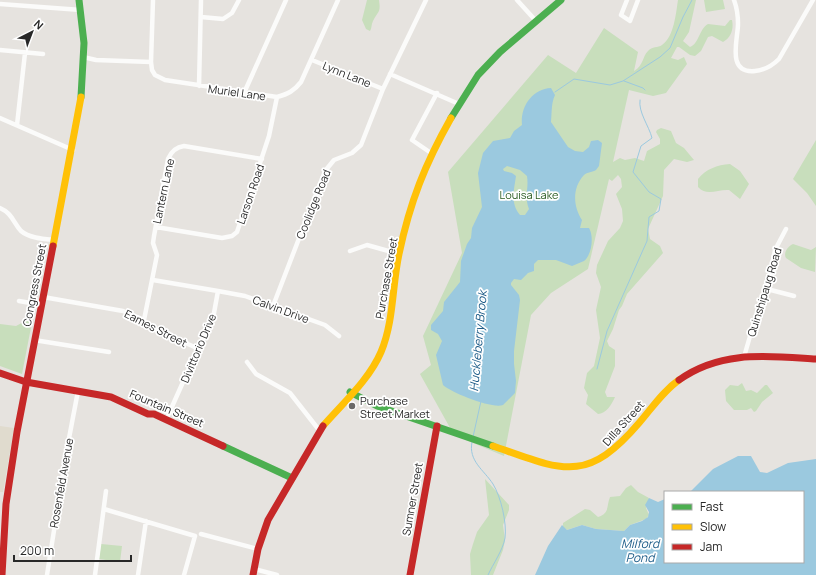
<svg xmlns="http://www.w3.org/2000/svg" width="816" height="575" viewBox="0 0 816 575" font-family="Manrope,sans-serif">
<rect width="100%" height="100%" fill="#e6e3df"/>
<path fill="#e0dbce" d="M0 426 14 428 3 492H0Z"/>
<path fill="#c8debc" d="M367 0H379C381 13 378 11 373 21 371 25 372 28 370 31L366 29 362 20Z
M678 0H696L689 32 683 41 690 47C699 44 699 29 708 24L725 26 730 20H732C734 29 731 38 723 42L712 36 708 37 701 51 695 56 690 55 679 47H677L671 58 678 60 684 57 687 64 666 93 653 96 629 90 613 162 620 158 625 160 635 158 644 161 647 151 660 144V139L656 132 657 130 661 128 671 131 676 143 684 148 694 160 687 162 674 159 664 170 663 196 648 229 650 239 660 246 663 253 627 294 622 306 619 310 613 329 607 341 609 346 615 350V366L605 392 607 397H615C612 404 606 414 598 414L586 404 588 395 584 388 587 373 594 366 600 338 596 310 601 287 596 273 597 265 608 241 620 228 623 221 622 209 616 194 622 187 621 179 618 175 612 181 609 179 588 269 551 293 531 315 504 456 454 435 420 374 431 365 423 336 462 253 448 172 548 55 576 73 604 28 638 52 634 71C644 65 642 57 648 51 652 46 658 48 662 45 674 37 676 13 678 0Z
M704 0H723L725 9 706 12Z
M816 140V206L807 193 793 179Z
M730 164 740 171 749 184 740 199 729 190C718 189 707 197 698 187V179C706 169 717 165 730 164Z
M793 244 811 250 816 247 815 272 801 268 786 258C783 253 788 246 793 244Z
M33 317 22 374 0 366V324L16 326Z
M742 383 746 391 751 390 757 393 765 385H767L773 393 762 402 756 411 754 412 751 408 747 410H734L726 401 725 390 730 385 738 386Z
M485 479 509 505V510L503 525 505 540 503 550 493 575H471L470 554 473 544 477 532 489 515Z
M631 485 638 492 649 498 646 508 649 515 646 519 630 525 624 531 596 529 582 525 567 530 563 527V523L585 509 590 510 598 517C610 513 606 507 610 497L620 496 626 488Z
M101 544 122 546 120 562 99 559Z"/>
<path fill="#9bc9df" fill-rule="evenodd" d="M551 88 555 95C551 104 552 112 551 122L568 147 575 151 583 152 589 147 591 141 598 140 602 143 599 166 596 170C593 172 587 172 584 175 572 188 573 206 582 220L580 228H589C594 236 592 255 584 261 580 263 576 264 572 266L556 260H538L534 264V271L528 273 521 280 514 279 511 283V285L519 295 520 300 514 351V364L516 381 515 393 503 405C492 409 452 393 443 385L436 355 442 341 438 334 431 330V325L443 311 444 302 460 282 461 261 467 244 471 238 472 228 482 207 478 173 483 153 493 141 510 138 514 131 522 125C520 107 532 89 551 88ZM507 166 520 170 527 176C529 189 524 196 529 209L525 215H520C510 203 514 190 516 176L512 173 504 171 503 169Z
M738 456H751L760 472 767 473 788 463 816 459V575H535L548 546 562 525 567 530 582 525 596 529 624 531 630 525 642 521 648 517 649 512 645 505 649 498 658 502 665 499V562H803V492H690L713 469Z"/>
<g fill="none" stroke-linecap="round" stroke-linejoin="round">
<path stroke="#9bc9df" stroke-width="1" d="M624 81 643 88 645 90
M555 92 574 79 610 85 623 81 660 57 670 48 683 17 692 0
M597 369 607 331 647 241 649 217 659 211 661 199 649 192 633 172 641 146 652 138C649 126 638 112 640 100
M473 437 481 401
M472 442C468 461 484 470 493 484 501 497 507 523 505 538 503 550 493 564 488 575"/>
<path stroke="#fbfbfa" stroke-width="4.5" d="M153 0 151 62 152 70 155 75 165 80 277 97C288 94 294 91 301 82L338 0
M517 0 536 21
M627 0 621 15 630 21 638 0
M734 0C737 8 738 16 738 24 738 39 726 74 755 71 765 70 772 66 779 59L813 0
M0 4 81 10
M201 17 223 19 232 13 239 0
M0 50 43 54
M83 57 96 60 151 62
M312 60 383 89
M390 74 459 104
M199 86 201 0
M244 93 286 0
M0 118 73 150
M17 125 25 53
M431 153 412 140 437 93
M0 208C12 213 13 222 21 231 29 238 44 239 54 240
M156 227 222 238 232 236 237 232 269 136 277 97
M350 251 367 245 399 254
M153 280 218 291 214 313 166 420
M767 289 794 296
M218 291 245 296 325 325 339 336
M43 297 123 311 144 320 146 324 150 327 199 349
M19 301 42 305
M273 306 325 171 334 160 352 153 361 145 383 89 426 0
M144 320 157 255 153 243 154 236 168 159C171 152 176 147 184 146L262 159
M34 340 109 352
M744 357 759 305 767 289 775 250 786 229
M247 362 256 374 290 393 319 430
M104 509 195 536 184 575
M201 534 258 549
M254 569 277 575
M47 575 66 454 78 391
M95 575 106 491
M138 575 146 521"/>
<path stroke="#4caf50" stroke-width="7" d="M79 0 84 43 81 97
M451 118 478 75 500 52 561 0
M350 392 377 406 493 446
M223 446 292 478"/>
<path stroke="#ffc107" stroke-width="7" d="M53 246 81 97
M323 426C343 403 369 380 381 352 394 321 392 286 399 254 410 202 425 164 451 118
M493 446C562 470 586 485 639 423 652 408 663 391 679 380"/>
<path stroke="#c62828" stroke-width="7" d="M0 373 26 382 111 397 148 414H154L223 446
M679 380C721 350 767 356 816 359
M2 575 6 504 17 432 53 246
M253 575 258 549 268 520 323 426
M410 575 437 426"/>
</g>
<circle fill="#6a6968" stroke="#fff" stroke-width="1.5" cx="352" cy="406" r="4"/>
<g text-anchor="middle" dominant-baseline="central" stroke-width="3.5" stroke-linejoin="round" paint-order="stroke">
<g font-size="11" fill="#282828" stroke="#fff">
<text transform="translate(347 74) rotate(22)">Lynn Lane</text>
<text transform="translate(237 92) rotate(8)">Muriel Lane</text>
<text transform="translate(163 191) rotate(-78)">Lantern Lane</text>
<text transform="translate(250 194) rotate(-71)">Larson Road</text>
<text transform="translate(313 204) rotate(-68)">Coolidge Road</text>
<text transform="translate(386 278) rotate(-80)">Purchase Street</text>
<text transform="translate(34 285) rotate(-79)">Congress Street</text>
<text transform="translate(764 292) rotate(-73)">Quinshipaug Road</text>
<text transform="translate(281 309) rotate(20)">Calvin Drive</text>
<text transform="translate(156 328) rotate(27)">Eames Street</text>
<text transform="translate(198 348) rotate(-67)">Divittorio Drive</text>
<text transform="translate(167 408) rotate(23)">Fountain Street</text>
<text transform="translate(623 423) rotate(-48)">Dilla Street</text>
<text transform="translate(61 483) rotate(-80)">Rosenfeld Avenue</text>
<text transform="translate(412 499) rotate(-80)">Sumner Street</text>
</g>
<g font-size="11" fill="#2a5c22" stroke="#fff">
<text x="529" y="194">Louisa Lake</text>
</g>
<g font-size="11" fill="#282828" stroke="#fff" text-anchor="start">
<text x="360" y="400">Purchase<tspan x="360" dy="13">Street Market</tspan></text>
</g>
<g font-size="12" font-style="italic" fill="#1d5c88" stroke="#fff">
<text transform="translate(478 341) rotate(-85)">Huckleberry Brook</text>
<text x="640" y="543">Milford<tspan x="640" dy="14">Pond</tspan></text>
</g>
</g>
<rect x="664" y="491" width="140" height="72" fill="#ffffff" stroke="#a9a9a9"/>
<rect x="672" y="504" width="20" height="6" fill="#4caf50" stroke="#a9a9a9"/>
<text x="700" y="511" font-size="12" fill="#282828">Fast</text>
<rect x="672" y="524" width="20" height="6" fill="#ffc107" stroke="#a9a9a9"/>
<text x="700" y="531" font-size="12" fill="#282828">Slow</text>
<rect x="672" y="544" width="20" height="6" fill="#c62828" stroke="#a9a9a9"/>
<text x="700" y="551" font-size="12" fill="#282828">Jam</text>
<g transform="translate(32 32) rotate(42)" stroke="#ffffff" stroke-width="3" paint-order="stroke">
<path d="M0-3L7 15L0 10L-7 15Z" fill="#282828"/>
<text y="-6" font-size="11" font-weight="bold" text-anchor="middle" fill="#282828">N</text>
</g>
<path d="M14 555v6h117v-6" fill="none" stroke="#282828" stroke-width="2"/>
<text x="20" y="555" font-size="12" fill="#282828" stroke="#ffffff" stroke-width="3" paint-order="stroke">200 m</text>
</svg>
